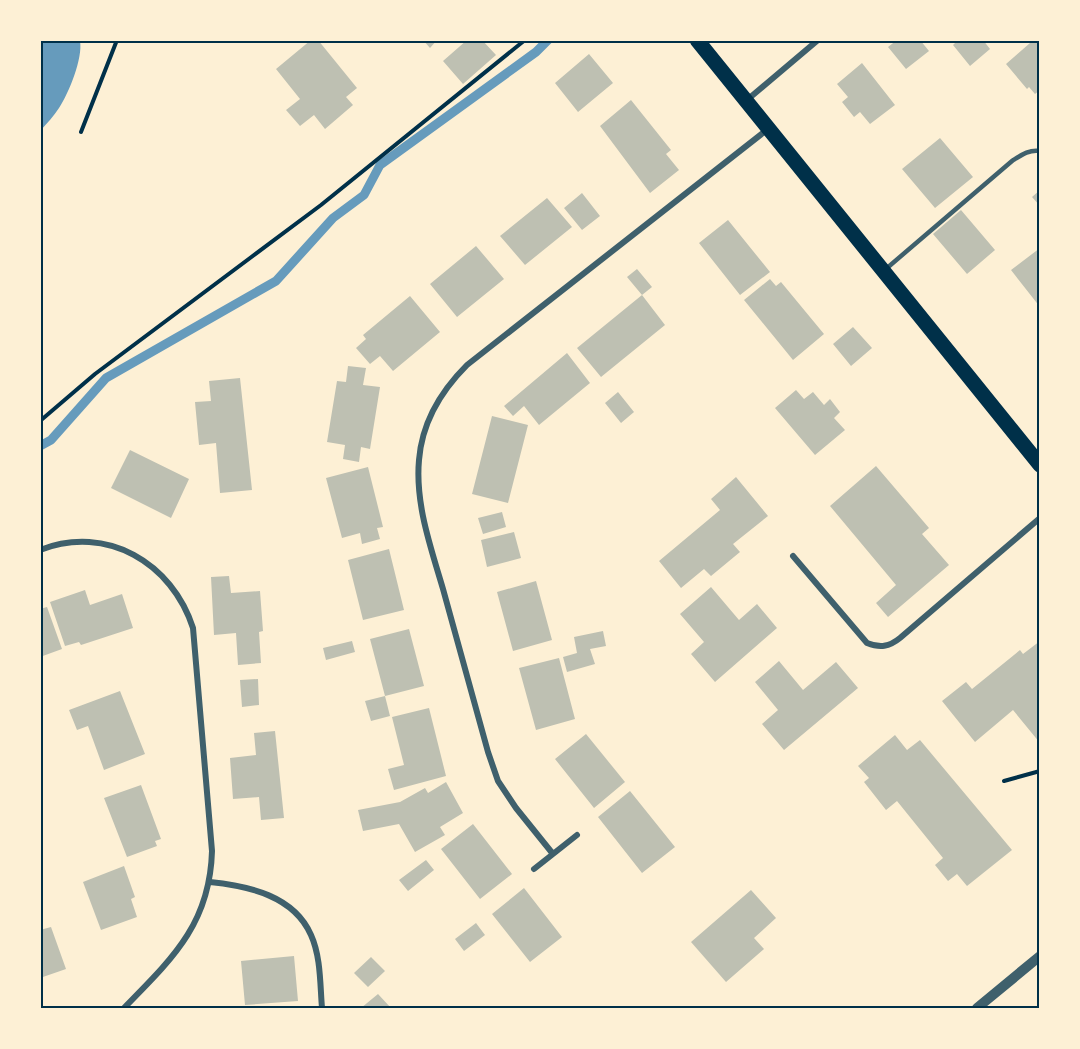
<svg xmlns="http://www.w3.org/2000/svg" width="1080" height="1049" viewBox="0 0 1080 1049" font-family="Overpass,sans-serif">
<rect width="100%" height="100%" fill="#fdf0d5"/>
<path fill="#669bbc" d="M41 40 80 41C83 58 69 93 59 108 54 116 47 123 41 130Z"/>
<g fill="none" stroke-linecap="round" stroke-linejoin="round">
<path stroke="#669bbc" stroke-width="9" d="M40 446 51 440 106 378 276 281 333 218 364 195 380 165 536 52 548 40"/>
</g>
<path fill="#bec0b2" d="M311 40H318L357 88 346 97 353 105 325 129 314 115 300 126 286 110 300 99 276 69Z
M423 40H437L430 48Z
M467 40H482L496 55 463 84 443 61Z
M897 40H920L929 51 906 69 888 47Z
M958 40H983L990 49 970 66 953 45Z
M1027 40H1040V90L1035 94 1029 87 1027 89 1006 64 1030 43Z
M589 54 613 83 578 112 555 83Z
M862 63 895 105 870 124 860 112 854 117 842 102 848 97 837 84Z
M631 100 671 150 666 154 679 170 650 193 600 126Z
M940 138 973 177 935 208 902 169Z
M1040 190V206L1032 197Z
M582 193 600 216 582 230 564 208Z
M547 198 572 227 525 265 500 236Z
M961 210 995 250 967 274 933 234Z
M728 220 770 272 740 295 699 243Z
M476 246 504 279 457 317 430 284Z
M1040 248V307L1011 270Z
M637 269 652 287 642 295 627 277Z
M770 279 776 286 781 282 824 334 793 360 744 300Z
M642 295 665 325 601 377 577 348Z
M410 296 440 332 393 371 380 356 370 364 356 348 366 339 363 335Z
M853 327 872 348 851 366 833 344Z
M567 353 590 383 539 425 524 406 513 416 504 406Z
M348 366 366 368 363 385 380 387 370 449 361 447 359 462 343 459 345 445 327 442 337 381 346 382Z
M240 378 252 490 220 493 216 443 199 445 195 402 211 401 209 381Z
M796 390 804 399 813 392 824 405 830 399 840 412 834 418 845 430 815 455 775 408Z
M618 392 634 412 621 423 605 403Z
M492 416 528 425 508 503 472 494Z
M130 450 189 479 171 518 111 488Z
M876 466 929 528 922 534 949 565 888 617 876 603 896 585 830 506Z
M368 467 383 527 377 528 380 539 362 544 360 533 342 538 326 478Z
M736 477 768 516 733 544 740 552 711 576 704 569 681 588 659 561 720 510 711 499Z
M502 512 506 527 483 534 478 518Z
M514 532 521 558 487 567 481 540Z
M389 549 404 610 363 620 348 560Z
M229 576 231 593 260 591 263 631 259 632 261 663 238 665 236 633 214 635 211 577Z
M536 581 552 640 513 651 497 592Z
M711 587 739 620 757 604 777 628 715 682 691 654 704 642 680 614Z
M85 590 90 605 122 594 133 628 81 645 79 642 65 646 50 602Z
M47 607 62 649 40 657V609Z
M409 629 424 686 385 696 370 639Z
M603 631 606 646 590 649 595 664 567 672 563 657 577 653 574 637Z
M352 641 355 652 326 660 323 648Z
M1040 641V743L1013 710 975 742 942 701 966 682 972 689 1020 650 1023 654Z
M559 658 575 719 536 730 519 668Z
M779 661 803 690 836 662 858 688 784 750 762 724 778 710 755 682Z
M258 679 259 705 242 707 240 680Z
M120 691 145 754 104 770 88 726 77 730 69 710Z
M385 696 390 716 371 721 365 701Z
M429 708 446 776 394 790 388 769 404 765 392 717Z
M275 731 284 818 261 820 259 797 233 799 230 758 256 755 254 733Z
M586 734 625 782 594 808 555 759Z
M895 735 907 750 920 740 1012 850 967 886 957 874 948 881 935 865 943 858 897 801 886 810 864 782 869 778 858 766Z
M446 782 463 813 440 827 445 835 415 852 399 824 363 831 358 810 400 802 425 788 428 793Z
M141 785 161 839 155 841 157 846 127 857 104 798Z
M630 791 675 847 642 873 598 817Z
M473 824 512 874 480 899 441 849Z
M426 860 434 870 408 891 399 880Z
M124 866 135 897 131 899 137 917 101 930 83 882Z
M524 888 562 937 530 962 492 914Z
M751 890 776 918 754 938 764 949 726 982 691 942Z
M476 923 485 935 464 951 455 939Z
M51 927 66 969 40 978V930Z
M294 956 298 1001 245 1005 241 961Z
M371 957 385 971 368 987 354 973Z
M378 994 391 1008H361Z"/>
<g fill="none" stroke-linecap="round" stroke-linejoin="round">
<path stroke="#003049" stroke-width="4" d="M81 132 117 40
M40 421 95 374 321 205 525 40
M1004 781 1040 771"/>
<path stroke="#3f606c" stroke-width="4.5" d="M887 268 1012 161C1020 156 1029 149 1040 151"/>
<path stroke="#3f606c" stroke-width="6" d="M747 100 818 40
M40 550C107 524 172 563 193 628L212 851C210 924 172 959 124 1008
M793 556 867 643C880 648 889 647 900 638L1040 518
M577 835 553 854 516 808 498 781 488 752C473 698 458 644 443 589 431 548 415 504 419 460 422 422 440 392 467 365L768 129
M534 869 553 854
M210 882C249 886 294 896 311 935 321 957 320 985 322 1008"/>
<path stroke="#3f606c" stroke-width="10" d="M977 1008 1040 956"/>
<path stroke="#003049" stroke-width="15" d="M697 40 1040 465"/>
</g>
<rect width="1080" height="1049" fill="none" stroke="#fdf0d5" stroke-width="84"/>
<rect x="42" y="42" width="996" height="965" fill="none" stroke="#003049" stroke-width="2"/>
</svg>
